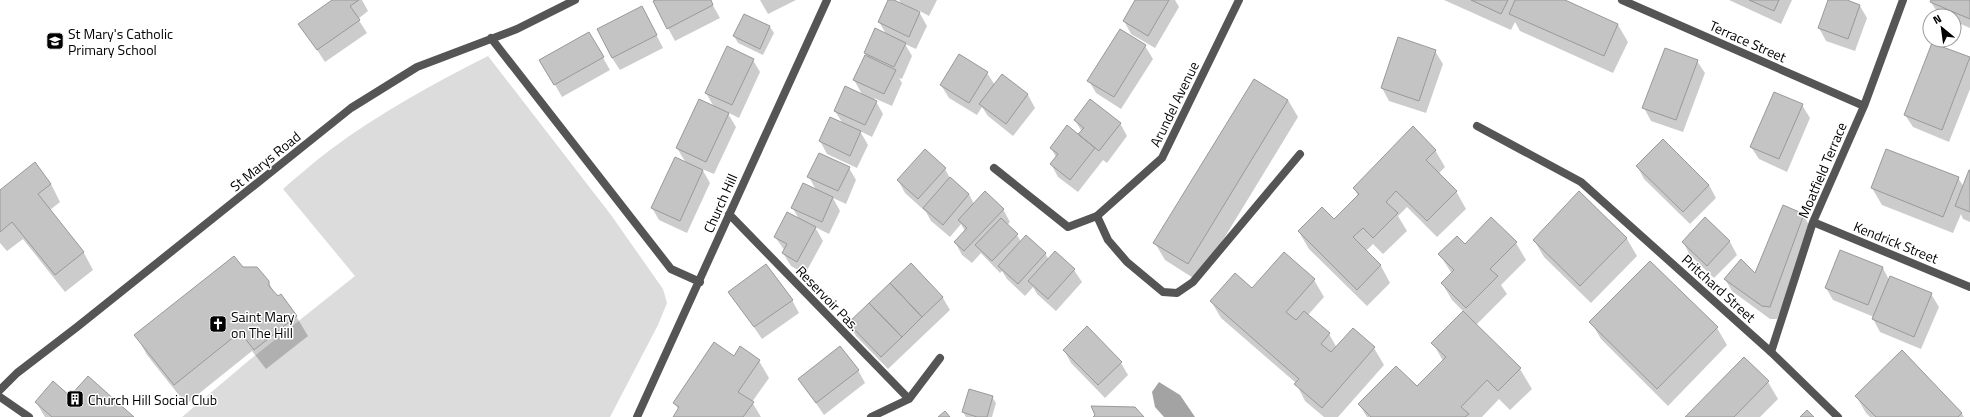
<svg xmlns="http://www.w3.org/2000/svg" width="1970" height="417" viewBox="0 0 1970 417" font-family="'Titillium Web',sans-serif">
<rect width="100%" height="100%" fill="#fff"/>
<path fill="#dcdcdc" d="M488 56 611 215 663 289 667 303 658 325 610 417H182L247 362 355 276 283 189C298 176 314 162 330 150 379 113 433 84 488 56Z"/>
<path fill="#a3a3a3" d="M1159 382 1180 395 1195 417H1164L1155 407 1152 392Z"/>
<path fill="#0003" d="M334 0H362L368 11 358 19 367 33 325 62 300 24Z
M658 0H710L720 18 675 41 668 28Z
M760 0H796L768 14Z
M889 0 902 5 899 0H937L929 16 918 10 927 26 916 49 905 44 912 56 902 79 899 78 902 83 892 106 874 98 883 114 872 137 860 131 868 145 857 168 827 154 820 141 843 124 835 111 863 96 854 80 868 58 865 53 886 34 879 22Z
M1136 0H1175L1179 7 1155 48 1131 34 1124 21Z
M1444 0H1563L1618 25 1628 42 1613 73 1520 31 1515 22 1511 30Z
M1729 0H1792L1781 24Z
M1829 0H1844L1860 6 1867 18 1855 51 1826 41 1819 28Z
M1932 0H1970V28L1954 21V16L1939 15 1931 2Z
M744 15 770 27 774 33 763 55 738 43 734 36Z
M649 20 663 48 620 70 612 58Z
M589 33 610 70 562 97 541 60Z
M1933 44 1970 58V89L1949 142 1913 127 1905 115Z
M1145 46 1153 59 1121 109 1096 93 1089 81Z
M1435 51 1443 64 1426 113 1389 101 1382 88Z
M753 60 760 72 739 118 727 112 736 127 714 174 702 169 710 183 687 233 659 220 652 208 686 163 677 148 714 107 706 93Z
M1697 61 1705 73 1683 132 1651 121 1644 108Z
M987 73 995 85 1002 76 1028 95 1035 108 1013 136 988 116 982 107 977 115 949 98 941 85Z
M1288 100 1298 117 1198 281 1165 260 1155 243Z
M1802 105 1810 118 1787 172 1759 159 1751 147Z
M1075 120 1120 123 1127 136 1107 163 1103 160 1078 192 1058 177 1051 164 1056 157 1051 148 1078 136 1082 132Z
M1663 140 1709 185 1716 198 1690 224 1644 179 1637 166Z
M1435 150 1445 167 1438 174 1456 191 1466 209 1437 237 1407 207 1398 216 1407 231 1383 254 1373 244 1366 251 1381 266 1390 283 1367 306 1309 249 1299 232 1334 221 1358 196 1354 188Z
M34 164 51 184 60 202 50 210 84 253 93 270 65 292 23 239 7 251 0 243V191Z
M849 168 856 180 846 204 833 198 840 211 829 234 815 227 823 241 805 274 791 266 783 253 785 251 775 237 799 219 792 207 816 190 809 177Z
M945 169 951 180 969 194 974 204 1003 209 1010 222 1007 225 1017 235 1021 242 1045 253 1049 260 1055 253 1074 270 1082 282 1056 311 1037 294 1033 287 1025 296 1007 279 1002 271 1000 273 981 253 972 263 962 255 955 242 965 231 961 224 950 237 931 221 926 212 905 193 898 180Z
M1970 171V222L1963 219 1961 214 1953 233 1882 205 1872 188 1958 178 1964 187Z
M1579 193 1627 239 1637 256 1591 303 1544 257 1534 240Z
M1803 215 1811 228 1777 319H1770L1732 291 1725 279 1755 275Z
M1705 219 1730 242 1737 255 1714 278 1690 255 1683 242Z
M1516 243 1526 260 1501 285 1507 294 1476 325 1520 369 1532 389 1510 410 1499 399 1482 417H1367L1359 404 1417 388 1443 361 1433 343 1463 311 1452 300 1442 283 1452 274 1440 255 1465 246Z
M1841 252 1883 268 1889 280 1931 294 1939 307 1921 349 1880 332 1873 319 1874 317 1833 300 1826 288Z
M1650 262 1717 328 1727 345 1668 406 1601 339 1591 322Z
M911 265 943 298 950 310 888 369 856 336 849 324Z
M242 268 268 281 276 296 296 316 308 336 266 369 252 351 186 404 147 355 136 335Z
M1314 280 1324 297 1308 315 1329 334 1337 348H1374L1384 365 1338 417H1324L1305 401 1296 383 1221 318 1211 301Z
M730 292 792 300 799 313 762 339Z
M1064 350 1121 363 1128 375 1105 398 1071 363Z
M1902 352 1962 414 1964 417H1870L1866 413 1856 396Z
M734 357 759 361 769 378 752 402 761 417H674L679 410 674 403Z
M858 370 865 383 824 415 800 380Z
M1768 382 1778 399 1760 417H1686Z
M970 390 992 397 996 403 992 417H966L963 412Z
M70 397 133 417H45L36 402Z"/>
<path fill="#c4c4c4" stroke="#999" d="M332 0H359L350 6 360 20 317 50 298 24Z
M656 0H711L713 5 667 29 653 1Z
M888 0H894L920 12 909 37 878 22Z
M1135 0H1169L1148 36 1123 21Z
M1471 0H1508L1501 14Z
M1515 0H1565L1618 24 1604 56 1509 14Z
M1749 0H1779L1774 11Z
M1828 0H1847L1860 5 1848 39 1818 28Z
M1931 0H1970V19L1930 2Z
M642 6 657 35 612 58 597 29Z
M744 14 770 26 760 49 733 36Z
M875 28 906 43 894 67 864 53Z
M1120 29 1146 45 1114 97 1087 81Z
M589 32 604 57 554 85 539 60Z
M1398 37 1436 50 1419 101 1381 88Z
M1932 43 1970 57 1942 130 1904 115Z
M727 46 754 59 732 105 705 93Z
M1665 48 1698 60 1676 120 1642 108Z
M959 54 988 72 969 103 940 85Z
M865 55 896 70 884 94 853 80Z
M1002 74 1028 94 1006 124 979 104Z
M1254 79 1288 100 1188 264 1153 243Z
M845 86 877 101 865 125 834 111Z
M1774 92 1803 104 1779 159 1750 147Z
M699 99 729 113 706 162 676 148Z
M1090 99 1121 123 1099 151 1078 134 1084 128 1074 120Z
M830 117 861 131 850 156 819 141Z
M1067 125 1095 148 1070 180 1050 164 1058 154 1050 148Z
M1413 126 1436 150 1426 160 1457 191 1427 221 1396 191 1386 202 1398 213 1373 238 1363 228 1353 237 1381 265 1357 290 1298 231 1322 207 1334 219 1359 194 1353 188Z
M1663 139 1709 185 1683 212 1636 166Z
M925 149 946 168 918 199 897 180Z
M1886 149 1959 177 1943 217 1871 188Z
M819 153 850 167 838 191 807 177Z
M675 157 703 170 680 221 651 208Z
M35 162 51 184 38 194 84 252 55 275 12 222 0 232V190Z
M1969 170H1970V212L1955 206Z
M950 177 969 194 943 225 923 208Z
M803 183 833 197 822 222 791 208Z
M985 191 1004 209 964 251 954 242 967 228 958 220Z
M1579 191 1627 238 1580 286 1533 240Z
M1783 205 1804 214 1770 307 1762 306 1724 279 1741 259 1755 273Z
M787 212 816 227 797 262 782 253 787 244 774 237Z
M1491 217 1517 242 1490 269 1498 276 1466 308 1441 283 1454 270 1438 254 1457 236 1465 244Z
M1705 217 1730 241 1707 266 1682 242Z
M1001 218 1018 234 992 261 975 245Z
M1026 235 1046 253 1018 284 998 266Z
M1840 250 1883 267 1868 305 1825 288Z
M1055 251 1075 269 1048 299 1028 281Z
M1284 252 1315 279 1286 312 1296 320 1304 311 1330 333 1321 344 1331 352 1353 328 1375 347 1322 408 1294 384 1299 379 1210 301 1235 273 1252 288Z
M234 256 243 267H257L269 281V286L278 296 281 294 297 316 254 350 240 332 174 385 134 335Z
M1650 261 1718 327 1657 389 1589 322Z
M911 263 943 297 922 317 890 283Z
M766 264 793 300 754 327 728 292Z
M1890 276 1932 293 1914 337 1872 319Z
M890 283 922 317 902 337 869 303Z
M869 303 902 337 881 357 848 323Z
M1463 311 1521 368 1498 391 1487 380 1461 407 1469 414 1465 417H1371L1358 404 1396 366 1417 386 1446 357 1431 343Z
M1087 326 1122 362 1098 385 1063 350Z
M714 342 734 356 740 346 760 360 738 392 754 402 743 417H673L679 407 673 403Z
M840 346 859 370 816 403 798 379Z
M1902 350 1962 413 1958 417H1876L1855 396Z
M1744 357 1769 381 1734 417H1685Z
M88 376 134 417H52L35 402 53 381 70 396Z
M969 389 993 396 987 417H977L962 412Z
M1091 406 1135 407 1144 417H1093L1095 415Z
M1807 410 1814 417H1800Z
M945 411 950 417H938Z"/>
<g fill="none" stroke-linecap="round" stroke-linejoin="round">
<path stroke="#555" stroke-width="8" d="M1097 216 1108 240 1127 262 1163 292 1177 293 1193 282 1300 154"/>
<path stroke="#555" stroke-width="8" d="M1622 0 1864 106
M491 38 671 269 700 282
M1477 126 1581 182 1771 352 1838 417
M994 168 1068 227 1097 216 1162 158 1239 0
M729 214 909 399
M1813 222 1970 287
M1771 352 1813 222 1864 106 1903 0
M0 390 17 373 77 327 351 108 417 67 517 29 575 0
M0 397 29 417
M637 417 827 0
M871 417 909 399 940 358"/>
</g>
<defs>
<symbol id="school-square" viewBox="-11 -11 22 22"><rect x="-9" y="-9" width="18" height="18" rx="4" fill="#000" stroke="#fff"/><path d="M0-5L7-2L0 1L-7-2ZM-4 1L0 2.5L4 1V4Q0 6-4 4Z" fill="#fff"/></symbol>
<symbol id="church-square" viewBox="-11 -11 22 22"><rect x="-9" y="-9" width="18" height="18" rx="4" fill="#000" stroke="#fff"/><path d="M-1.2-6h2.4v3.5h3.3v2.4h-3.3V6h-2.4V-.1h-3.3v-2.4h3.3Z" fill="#fff"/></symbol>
<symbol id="building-square" viewBox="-11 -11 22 22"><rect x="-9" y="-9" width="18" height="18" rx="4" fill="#000" stroke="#fff"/><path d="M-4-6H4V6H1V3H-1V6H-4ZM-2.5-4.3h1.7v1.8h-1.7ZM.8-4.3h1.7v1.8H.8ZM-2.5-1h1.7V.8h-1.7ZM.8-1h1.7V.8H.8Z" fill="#fff"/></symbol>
</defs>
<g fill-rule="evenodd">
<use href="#school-square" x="45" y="31" width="20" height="20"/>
<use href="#church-square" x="208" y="314" width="20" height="20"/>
<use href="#building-square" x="65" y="389" width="20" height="20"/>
</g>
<g text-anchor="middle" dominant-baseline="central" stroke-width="3" stroke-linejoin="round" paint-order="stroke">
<g font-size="14" fill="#000" stroke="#fff" text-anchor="start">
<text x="68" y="33">St Mary's Catholic<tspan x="68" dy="16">Primary School</tspan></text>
<text x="231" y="316">Saint Mary<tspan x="231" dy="16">on The Hill</tspan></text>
<text x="88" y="399">Church Hill Social Club</text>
</g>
<g font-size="14" fill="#000" stroke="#fff">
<text transform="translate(1748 41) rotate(24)">Terrace Street</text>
<text transform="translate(1174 104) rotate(-64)">Arundel Avenue</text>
<text transform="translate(265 161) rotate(-39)">St Marys Road</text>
<text transform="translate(1822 170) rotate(-67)">Moatfield Terrace</text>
<text transform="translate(720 203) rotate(-66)">Church Hill</text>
<text transform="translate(1896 242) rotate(22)">Kendrick Street</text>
<text transform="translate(1719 288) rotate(42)">Pritchard Street</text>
<text transform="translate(828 298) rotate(46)">Reservoir Pas.</text>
</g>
</g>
<g transform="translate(1942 28) rotate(331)"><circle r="19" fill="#ffffff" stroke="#999999"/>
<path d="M0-3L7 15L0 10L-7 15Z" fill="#000000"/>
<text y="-6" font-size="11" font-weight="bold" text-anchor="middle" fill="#000000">N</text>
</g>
</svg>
